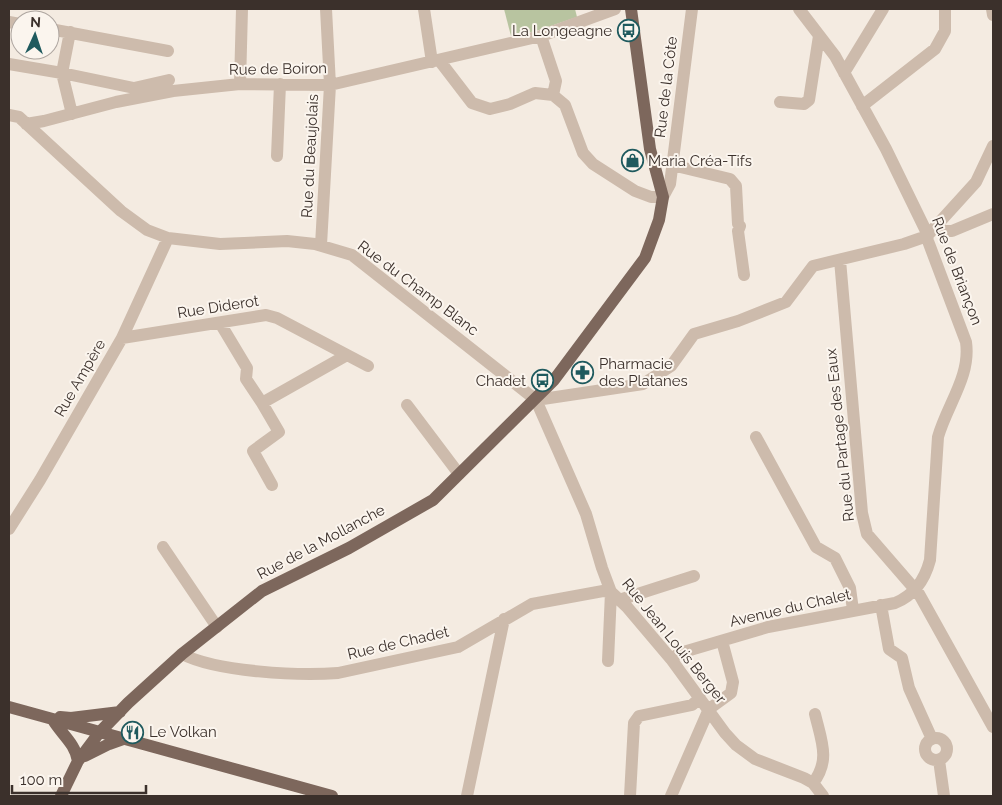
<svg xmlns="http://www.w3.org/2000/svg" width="1002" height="805" viewBox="0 0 1002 805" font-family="Raleway,sans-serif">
<rect width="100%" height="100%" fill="#f4ebe1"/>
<path fill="#b8c4a0" d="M504 9H575L577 17 536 31 511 36Z"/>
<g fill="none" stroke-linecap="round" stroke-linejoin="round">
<path stroke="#cdbbac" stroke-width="12" d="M424 9 432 62
M992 9 993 15
M9 22 20 24
M50 29 168 51
M70 32 62 73 72 114
M541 36 556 81 553 95
M439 60 472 103 490 109 510 104 535 93 553 95 565 105 583 153 593 164 635 191 651 197H663L670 184 692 9
M9 64 62 73 134 88 169 80
M844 73 883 9
M240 84 242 9
M780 102 804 104 809 100 819 36
M862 106 935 49 945 31V9
M9 115 19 117 121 211 147 230 168 238 220 244 287 241 315 244 352 255 536 400 586 514 602 568 611 592 627 607 671 659 725 733 736 745 755 759 804 778 813 783 823 796
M26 124 44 121 116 102 173 91 240 84 330 85 541 36 615 9
M277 156 280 84
M672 165 730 179 736 186 738 224 740 226 738 231 744 275
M936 228 946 231H952L993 214
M321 245 330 85 326 9
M840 260 862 513 867 534 919 594 993 727
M220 323 247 368 246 379 262 403 347 355
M122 338 266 315 277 318 368 366
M536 400 643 384 671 366 694 334 738 321 786 302 813 266 904 244 927 236 976 182 993 146
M262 403 279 432 253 451 272 485
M407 405 459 474
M756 437 816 547 835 558 850 588 853 610
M9 529 40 480 122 338 168 238
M163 547 217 627
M619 600 694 576
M881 605 889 649 902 658 909 688 932 739
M182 654C217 672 299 676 338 673L458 647 532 604 603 591 611 592
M671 659 680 653 768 627 895 603C915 595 925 579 930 560L938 437C947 405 971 376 966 342L928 241 925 229 886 149 835 56 799 9
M608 661 611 592
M925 749a11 11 0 1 1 22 0a11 11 0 1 1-22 0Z
M939 760 944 796
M813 783C831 760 821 740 815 714
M467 796 504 619
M630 796 634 723 639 716 692 705 700 698
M671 796 709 709 731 693 733 682 722 641"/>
<path stroke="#7d675c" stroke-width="12" d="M9 707 332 796
M60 717 71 718 120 712
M53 720C62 735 75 743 78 761
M85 756 109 744 123 739
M61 796 78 761 99 733 128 703 182 654 262 591 349 548 433 500 554 380 645 258 659 220 663 197 650 149 631 9"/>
</g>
<defs>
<symbol id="bus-ring" viewBox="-11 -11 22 22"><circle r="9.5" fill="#fbf5ee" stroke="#1f5a5e" stroke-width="1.5"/><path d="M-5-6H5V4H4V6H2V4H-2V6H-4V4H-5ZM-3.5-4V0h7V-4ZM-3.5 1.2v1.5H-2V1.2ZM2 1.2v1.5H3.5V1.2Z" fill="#1f5a5e"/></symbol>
<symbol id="shop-ring" viewBox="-11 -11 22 22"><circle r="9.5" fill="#fbf5ee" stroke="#1f5a5e" stroke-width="1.5"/><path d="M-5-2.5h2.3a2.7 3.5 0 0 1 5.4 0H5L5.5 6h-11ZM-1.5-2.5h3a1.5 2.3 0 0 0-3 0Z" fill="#1f5a5e"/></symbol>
<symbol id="pharmacy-ring" viewBox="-11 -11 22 22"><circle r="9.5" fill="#fbf5ee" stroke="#1f5a5e" stroke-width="1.5"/><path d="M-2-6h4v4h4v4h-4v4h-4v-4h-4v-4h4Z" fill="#1f5a5e"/></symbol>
<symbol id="restaurant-ring" viewBox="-11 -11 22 22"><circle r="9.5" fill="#fbf5ee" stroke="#1f5a5e" stroke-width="1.5"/><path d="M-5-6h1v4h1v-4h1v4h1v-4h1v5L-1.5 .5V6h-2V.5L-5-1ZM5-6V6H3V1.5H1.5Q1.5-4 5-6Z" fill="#1f5a5e"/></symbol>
</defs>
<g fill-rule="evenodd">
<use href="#bus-ring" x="616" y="18" width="25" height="25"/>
<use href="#shop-ring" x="620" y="148" width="25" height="25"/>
<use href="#pharmacy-ring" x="570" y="360" width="25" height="25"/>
<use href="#bus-ring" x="530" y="368" width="25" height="25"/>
<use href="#restaurant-ring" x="120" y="720" width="25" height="25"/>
</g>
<g text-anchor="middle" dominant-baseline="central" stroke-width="4" stroke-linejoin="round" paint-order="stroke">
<g font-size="15" fill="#3b302b" stroke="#fbf5ee" text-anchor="start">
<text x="612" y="31" text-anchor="end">La Longeagne</text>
<text x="648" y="161">Maria Créa-Tifs</text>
<text x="599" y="364">Pharmacie<tspan x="599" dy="17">des Platanes</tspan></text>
<text x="526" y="381" text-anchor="end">Chadet</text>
<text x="149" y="732">Le Volkan</text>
</g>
<g font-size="15" fill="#3b302b" stroke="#fbf5ee">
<text transform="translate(278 69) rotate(-1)">Rue de Boiron</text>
<text transform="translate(666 87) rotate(-83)">Rue de la Côte</text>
<text transform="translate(310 156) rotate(-87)">Rue du Beaujolais</text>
<text transform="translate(957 271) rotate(69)">Rue de Briançon</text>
<text transform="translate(418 288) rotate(37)">Rue du Champ Blanc</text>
<text transform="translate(218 307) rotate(-9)">Rue Diderot</text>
<text transform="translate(80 378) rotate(-60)">Rue Ampère</text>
<text transform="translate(840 435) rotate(-96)">Rue du Partage des Eaux</text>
<text transform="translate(321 542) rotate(-28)">Rue de la Mollanche</text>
<text transform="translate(790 608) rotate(-13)">Avenue du Chalet</text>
<text transform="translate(674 641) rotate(51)">Rue Jean Louis Berger</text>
<text transform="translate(398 643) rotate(-13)">Rue de Chadet</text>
</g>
</g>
<rect width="1002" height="805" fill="none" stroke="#3b302b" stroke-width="20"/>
<g transform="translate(35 35) rotate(3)"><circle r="24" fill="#fbf5ee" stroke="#aea6a0"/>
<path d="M0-4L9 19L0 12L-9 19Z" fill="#1f5a5e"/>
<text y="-8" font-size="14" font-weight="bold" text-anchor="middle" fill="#3b302b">N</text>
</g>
<path d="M12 785v8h134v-8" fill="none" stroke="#3b302b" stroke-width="2.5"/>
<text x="20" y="785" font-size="15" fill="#3b302b" stroke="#fbf5ee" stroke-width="4" paint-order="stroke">100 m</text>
</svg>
